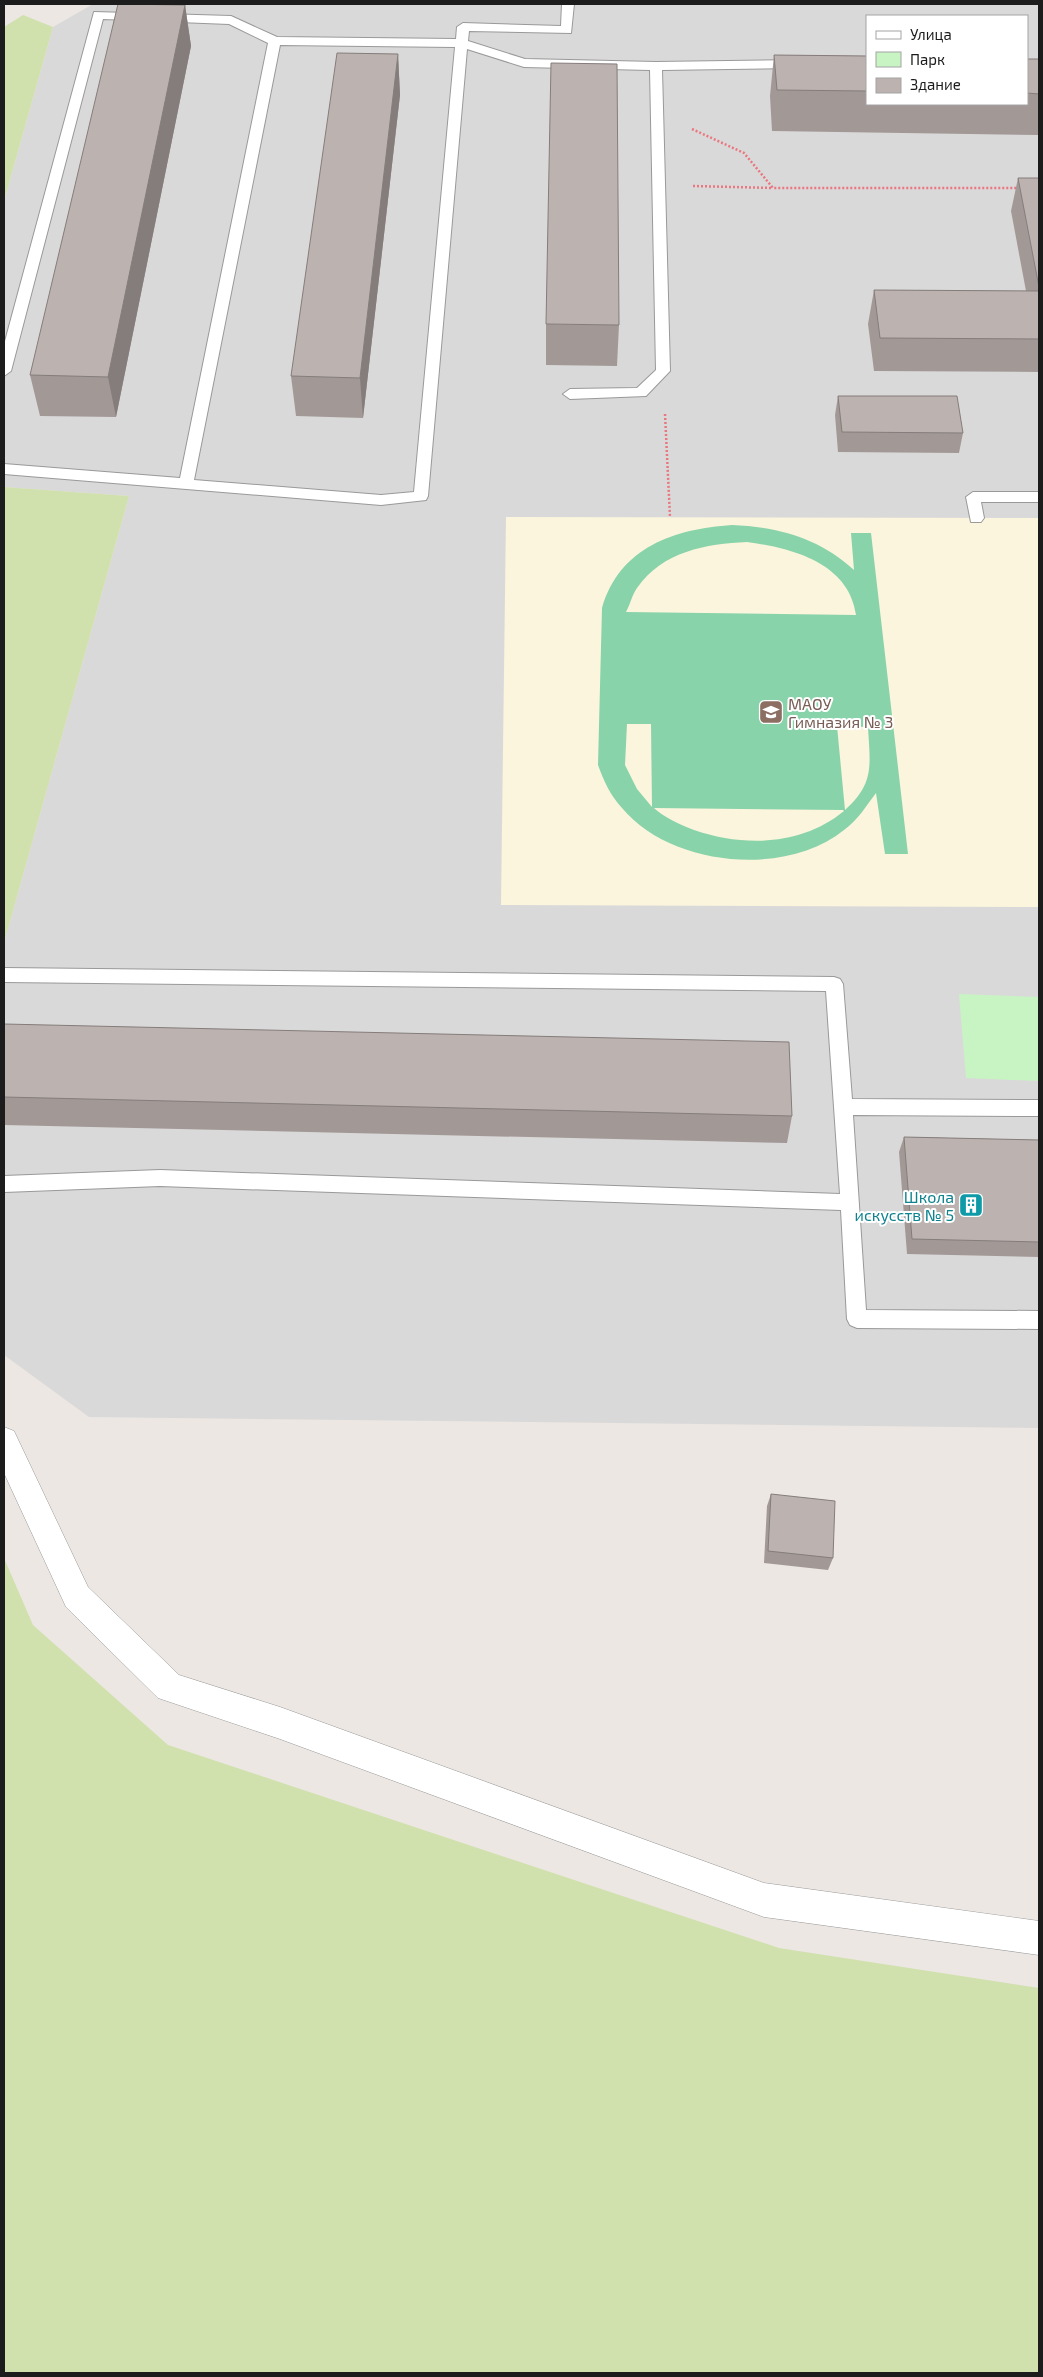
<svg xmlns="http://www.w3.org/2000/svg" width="1043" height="2377" viewBox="0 0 1043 2377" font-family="'Exo 2',sans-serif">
<rect width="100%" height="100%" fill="#ece7e3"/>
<path fill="#dad9d9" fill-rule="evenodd" d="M93 4H1039V1428L89 1417 4 1355V943L129 496 4 487V201L53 27ZM867 16H1027V104H867Z"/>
<path fill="#fbf5dd" d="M506 517 1039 518V907L501 905Z"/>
<path fill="#d0e1ad" d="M23 15 53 27 4 201V27Z
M4 487 129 496 4 943Z
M4 1558 33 1625 168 1745 779 1948 1039 1988V2373H4Z"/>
<path fill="#c8f3c3" d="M959 994 1039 997V1081L966 1078Z"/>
<path fill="#88d3a9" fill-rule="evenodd" d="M732 525C778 527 819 538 854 570L851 533H871L908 854H885L876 793C866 806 858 820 844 830 785 878 670 866 622 808 610 795 604 781 598 765L602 608C620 547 674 529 732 525ZM747 542C792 548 849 563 856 615L626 612C630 605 632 595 637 588 663 551 706 544 747 542ZM627 724H651L652 807 637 789 625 765ZM837 726 868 727C870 765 875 783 845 810ZM654 808 843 810 844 811C801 846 744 847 694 830 681 825 663 817 654 808Z"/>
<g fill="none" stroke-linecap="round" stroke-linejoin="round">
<defs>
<path id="lane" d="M562 4H574L571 33 469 31 468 41 525 59 656 62 798 60 804 64 798 68 662 70 670 371 646 396 570 399 563 394 570 389 637 388 656 370 650 70 524 67 467 49 428 496 426 500 381 505 4 474V464L180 478 268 43 229 24 103 19 11 371 4 376V345L94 12 231 16 277 37 456 39 457 27 463 23 561 26ZM280 45 455 47 414 492 381 495 194 480Z
M973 492H1039V502H981L984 518 981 522H971L966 497Z
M4 968 834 977 840 979 843 984 852 1099 1039 1100V1116L853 1115 866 1310 1039 1311V1329L857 1328 850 1325 847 1319 841 1210 160 1186 4 1192V1176L160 1170 840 1194 826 991 4 982Z"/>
<path id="street" d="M4 1427 14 1431 88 1587 179 1675 280 1707 764 1883 1039 1921V1955L764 1917 280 1739 158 1698 66 1607 4 1473Z"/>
</defs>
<use href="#lane" stroke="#999" stroke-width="2"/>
<use href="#street" stroke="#999" stroke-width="1"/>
<path stroke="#ea767f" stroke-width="2.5" stroke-dasharray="2 2" stroke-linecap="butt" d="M692 129 744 153 773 188H1019
M693 186 772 188
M665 414 670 517"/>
<use href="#lane" fill="#fff" fill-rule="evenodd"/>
<use href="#street" fill="#fff" fill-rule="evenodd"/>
</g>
<path fill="#a29997" d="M185 5 191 46 116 417 40 416 30 375Z
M398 54 400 95 363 418 296 416 291 376Z
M774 55 867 56V104H1027V59H1039V135L772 131 770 96Z
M1018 178H1039V372L874 371 868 324 874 290 1026 291 1011 211Z
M546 324 619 325 617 366 546 365Z
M838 396 963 433 959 453 838 452 835 415Z
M4 1024 792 1116 787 1143 4 1125Z
M904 1137 1039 1140V1257L907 1254 899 1152Z
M771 1494 833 1558 828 1570 764 1563 767 1506Z"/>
<path fill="#847d7b" d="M185 5 191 46 116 417 108 377Z
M398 54 400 95 363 418 360 378Z"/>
<path fill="#bcb2b0" stroke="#847d7b" d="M118 4 185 5 108 377 30 375Z
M337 53 398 54 360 378 291 376Z
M774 55 867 56V91L777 90Z
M1027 59H1039V94L1027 93Z
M551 63 617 64 619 325 546 324Z
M1018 178H1039V287Z
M874 290 1039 291V339L880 338Z
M838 396H957L963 433 842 432Z
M4 1024 789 1042 792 1116 4 1097Z
M904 1137 1039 1140V1242L912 1239Z
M771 1494 835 1501 833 1558 768 1551Z"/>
<defs>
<symbol id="school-square" viewBox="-11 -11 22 22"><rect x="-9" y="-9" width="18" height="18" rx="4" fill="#8d6e63" stroke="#fff"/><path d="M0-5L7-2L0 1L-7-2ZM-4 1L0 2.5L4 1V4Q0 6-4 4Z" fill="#fff"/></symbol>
<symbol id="building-square" viewBox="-11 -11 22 22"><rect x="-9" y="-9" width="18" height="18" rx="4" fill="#0f9aa8" stroke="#fff"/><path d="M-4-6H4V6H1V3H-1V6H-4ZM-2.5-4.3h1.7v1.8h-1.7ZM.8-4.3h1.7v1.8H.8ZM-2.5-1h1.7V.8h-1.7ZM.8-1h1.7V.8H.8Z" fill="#fff"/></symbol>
</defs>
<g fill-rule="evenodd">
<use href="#school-square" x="757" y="698" width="28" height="28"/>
<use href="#building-square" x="957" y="1191" width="28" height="28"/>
</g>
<g text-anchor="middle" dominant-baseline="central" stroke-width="4" stroke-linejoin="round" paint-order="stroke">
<g font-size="16" fill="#785e54" stroke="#fff" text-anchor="start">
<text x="788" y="703">МАОУ<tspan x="788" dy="18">Гимназия № 3</tspan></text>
</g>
<g font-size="16" fill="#0d838f" stroke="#fff" text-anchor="end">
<text x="954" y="1196">Школа<tspan x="954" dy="18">искусств № 5</tspan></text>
</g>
</g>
<rect width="1043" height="2377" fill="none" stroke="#1c1c1c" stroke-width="10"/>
<rect x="866" y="15" width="162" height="90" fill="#ffffff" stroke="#a4a4a4"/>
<rect x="876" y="31" width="25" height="8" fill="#ffffff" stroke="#a4a4a4"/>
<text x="910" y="40" font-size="15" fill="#1c1c1c">Улица</text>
<rect x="876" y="52" width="25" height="15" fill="#c8f3c3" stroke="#a4a4a4"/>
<text x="910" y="65" font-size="15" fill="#1c1c1c">Парк</text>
<rect x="876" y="78" width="25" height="15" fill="#bcb2b0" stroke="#a4a4a4"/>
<text x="910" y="90" font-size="15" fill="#1c1c1c">Здание</text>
</svg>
